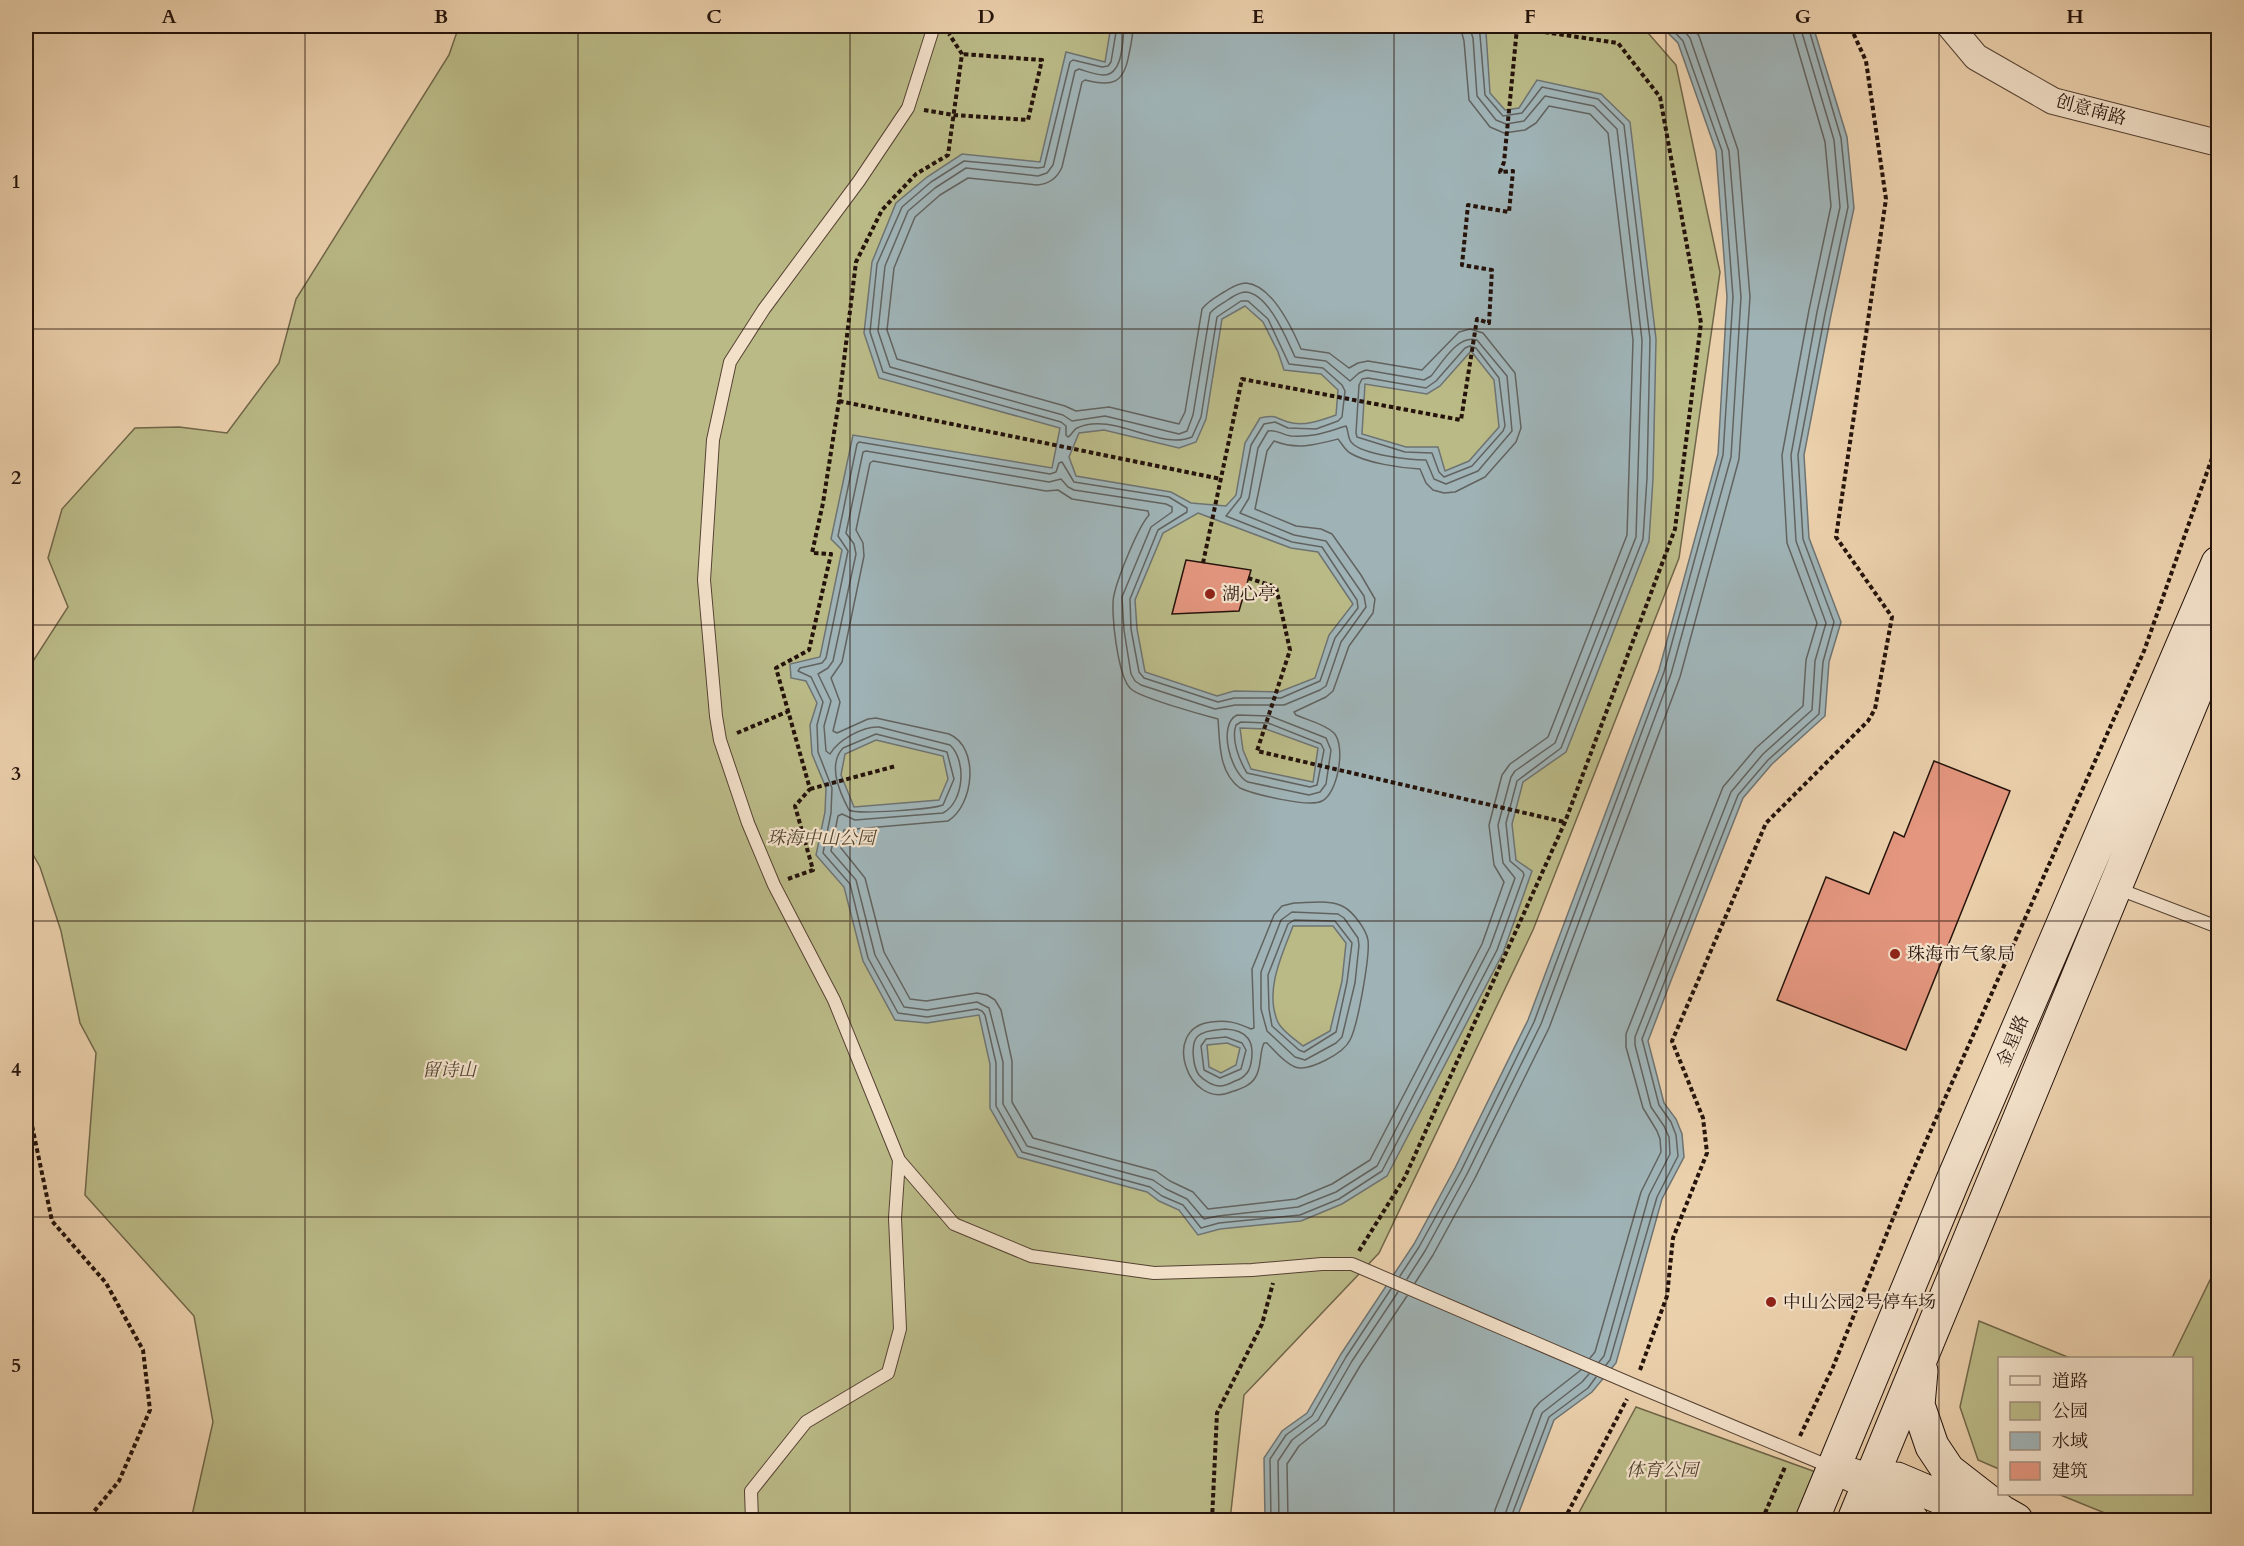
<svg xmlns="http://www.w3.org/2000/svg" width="2244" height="1546" viewBox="0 0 2244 1546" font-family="Cardo,'Noto Serif SC',serif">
<rect width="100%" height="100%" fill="#ebd0ac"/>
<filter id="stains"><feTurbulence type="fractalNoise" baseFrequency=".00333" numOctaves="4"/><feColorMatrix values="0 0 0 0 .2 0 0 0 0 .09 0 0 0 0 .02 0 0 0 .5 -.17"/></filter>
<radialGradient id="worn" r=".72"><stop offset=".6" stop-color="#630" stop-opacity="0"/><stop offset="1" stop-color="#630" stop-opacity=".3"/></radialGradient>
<path fill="#baba87" stroke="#706649" stroke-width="1.5" d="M459 26H1642L1676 65 1720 272 1679 558 1533 930 1379 1253 1244 1395 1230 1520H191L213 1422 194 1316 85 1195 96 1053 80 1023 61 931 40 867 26 842V672L68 607 48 558 62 509 135 428 179 427 227 433 279 363 296 299 449 55Z
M2210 1280 2218 1284V1520H2122L2058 1494H2192V1358H2172Z
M1979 1321 2070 1358H2000L1999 1469 1978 1460 1960 1407Z
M1636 1407 1824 1475 1805 1520H1575Z"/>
<path fill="#9fb3b6" stroke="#6e7372" stroke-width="1.5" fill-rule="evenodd" d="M1111 26H1481L1486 32 1490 93 1505 110 1519 108 1537 80 1601 94 1630 122 1656 339 1653 479 1649 541 1566 752 1523 782 1512 824 1516 860 1532 871 1503 953 1387 1176 1342 1204 1301 1221 1220 1229 1198 1235 1179 1210 1159 1201 1147 1192 1018 1157 990 1108V1064L979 1015 927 1023 895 1020 863 961 844 887 816 855 825 812 826 788 812 754 810 725 817 703 806 681 791 678 790 664 820 657 842 550 831 539 853 435 1052 468 1060 428 879 378 864 333 872 262 896 203 927 177 962 154 1040 162 1066 52 1105 62ZM1245 306 1263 322 1278 352 1284 370 1321 374 1338 390 1336 415C1322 420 1304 427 1288 422 1273 417 1277 415 1260 418L1245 443 1236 495 1226 506 1191 503 1171 492 1076 476 1069 457 1079 433 1104 430 1179 448 1196 442 1206 419 1222 319ZM1471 351 1494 380 1499 427 1469 461 1445 471 1438 447H1406L1362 434 1365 384 1427 394 1440 386ZM1198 513 1291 548 1318 552 1353 604 1329 635 1315 678 1279 692 1234 691 1217 696 1145 672 1137 629 1135 600 1163 533ZM1240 728 1266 729 1318 748 1313 782 1251 769 1243 750ZM876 740 943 756 948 779 939 800 854 807 841 775 845 754ZM1293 926H1333L1346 943 1342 981 1330 1031 1303 1046C1296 1040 1280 1030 1277 1020 1265 989 1282 955 1293 926ZM1227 1043 1240 1048 1236 1065 1221 1073 1209 1067 1207 1045Z
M1661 26H1813L1847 137 1854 208 1831 315 1804 455 1809 538 1841 622 1829 662 1825 716 1772 764 1743 798 1672 978 1648 1041 1664 1103 1676 1119 1682 1134 1684 1157 1662 1199 1616 1363 1592 1392 1554 1420 1516 1520H1265L1264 1458 1282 1431 1307 1413 1341 1354 1414 1244 1455 1168 1528 1020 1659 670 1718 454 1727 297 1716 151 1678 43Z"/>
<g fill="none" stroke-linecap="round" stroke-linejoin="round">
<path stroke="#626360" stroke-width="1.5" d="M1117 26 1111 62 1108 66 1102 67 1073 60 1070 62 1044 167 1038 168 964 161 931 182 902 207 877 264 870 332 883 372 1061 422 1066 426V435L1068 437C1072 435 1073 430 1077 428 1113 411 1159 451 1192 437L1201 417 1217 317 1241 301H1248L1268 319 1289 364 1323 368 1342 385 1345 391 1342 417 1338 421 1316 429 1288 428 1275 422 1264 424 1251 445 1241 497 1226 516 1292 542 1322 547 1357 600 1358 608 1335 638 1320 681 1281 698H1234L1218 702 1144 678 1139 672 1131 629 1130 599 1158 530 1187 512V508L1169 497 1074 482 1062 462 1059 463 1056 472 1050 474 859 442 857 444 838 536 848 551 826 658 822 663 800 668 798 671 811 677 823 702 817 725 818 752 832 788 831 813 823 853 850 884 868 958 898 1013 927 1017 977 1009 982 1011 985 1015 996 1063V1106L1022 1152 1150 1187 1162 1196 1183 1205 1201 1228 1219 1223 1300 1215 1339 1199 1382 1171 1497 950 1524 875 1523 872 1510 861 1506 823 1517 781 1561 748 1643 539 1647 478 1650 339 1624 125 1598 99 1542 87 1522 113 1503 116 1485 95 1480 35 1477 26
M1124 26C1123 40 1123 76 1103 75 1095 75 1086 71 1079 69L1075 71 1053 165 1047 173 1038 176 966 168 935 188 908 211 885 266 878 331 890 367 1063 415 1072 421 1105 416 1179 434 1187 431 1193 415 1210 313C1215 307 1222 304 1229 299 1234 296 1239 292 1246 292 1269 294 1287 340 1295 357L1326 361 1350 381 1359 373 1366 370 1424 380 1431 376C1442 363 1458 334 1477 340L1507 376 1512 431 1478 471 1446 484 1434 479 1426 460C1411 460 1363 455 1352 443 1347 438 1349 431 1346 426 1323 433 1316 437 1291 436 1282 435 1277 429 1268 431L1258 448 1249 498 1240 513 1294 535 1326 541 1364 596 1366 607 1341 642 1326 686 1320 690 1284 705H1235L1215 709 1141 685 1135 681 1131 674 1124 630 1122 597 1151 527 1172 512V507L1166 504 1074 490 1068 487 1061 479 1049 482 866 451 863 452 846 533 854 544 856 554 833 661 828 668 818 674 831 701 824 726 826 751 830 754C838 740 863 726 879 727L950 745C967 761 964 802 943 813L855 820 842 814 838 816 831 851 856 880 875 955 904 1007 927 1010 977 1002 989 1008 1003 1062V1104L1027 1146 1153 1180 1166 1189 1187 1199 1204 1219 1218 1216 1298 1207 1336 1192 1377 1166 1490 947 1515 878 1503 863 1498 825 1511 777 1515 771 1555 743 1636 537 1642 340 1617 129 1594 106 1545 96 1524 121 1506 124 1496 120 1477 96 1473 38 1469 26
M1133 26C1133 35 1131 45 1129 54 1124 84 1112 87 1085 80L1082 82 1062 167C1057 179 1049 184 1037 185L968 178 940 195 915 217 894 268 887 330 897 359 1065 406 1076 411 1109 407 1179 424 1185 412 1202 309C1208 301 1216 297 1224 292 1231 288 1237 283 1246 283 1272 285 1292 328 1301 349L1329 353 1349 368 1358 363 1368 361 1422 370 1459 332 1470 329 1483 333 1515 373 1521 428 1516 442 1485 477 1455 492 1444 493 1433 490 1426 483 1420 469C1401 468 1366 463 1350 453 1345 450 1342 444 1338 439 1315 445 1297 450 1274 441L1267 451 1255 509 1296 526 1321 529 1332 534 1361 575 1375 599 1373 613 1349 646 1333 691 1326 697 1294 712 1296 715C1307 720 1325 724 1334 733 1346 746 1338 793 1322 801 1309 808 1253 794 1240 788 1218 772 1220 742 1218 719 1203 715 1141 698 1131 689 1118 678 1110 611 1114 595 1118 577 1138 527 1149 515L1148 511 1072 499 1058 490 1046 491 873 461 870 463 856 530 863 543 864 556 842 662 831 678 840 702 833 731 837 733 868 719 876 718 949 734C980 747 974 805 948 821L844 830 841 848 865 878 884 952 910 999 926 1001 977 993 987 995 995 1000 1001 1010 1012 1061V1102L1033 1138 1156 1171 1170 1181 1193 1192 1208 1209 1296 1199 1332 1184 1370 1160 1482 944 1504 882 1494 865 1489 825 1502 775 1510 764 1548 737 1627 535 1633 340 1608 133 1590 114 1549 106 1536 123 1525 130 1504 133 1490 127 1469 100 1464 41 1460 26
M1470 346 1476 348 1499 378 1505 426 1503 431 1472 466 1444 477 1439 472 1432 453 1405 452 1357 437 1356 433 1359 385 1362 379 1368 378 1426 388 1436 381 1465 348Z
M1237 715 1270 716 1326 738 1331 750 1326 784 1320 792 1309 795 1248 782C1231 774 1217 725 1237 715Z
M1241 722 1268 723 1321 744 1324 750 1317 785 1310 787 1247 773C1239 760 1231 739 1236 725Z
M876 734 947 752 954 779 943 805C933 809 857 815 849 810 840 793 827 765 843 748Z
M1294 903C1308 903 1331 899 1344 907 1353 912 1366 929 1368 940 1370 956 1358 1025 1350 1040 1344 1053 1309 1072 1295 1067 1284 1063 1275 1051 1267 1043H1264C1259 1053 1262 1068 1255 1078 1250 1086 1240 1089 1231 1092 1188 1110 1160 1028 1211 1022 1227 1020 1236 1022 1251 1029L1254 1028 1252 969 1274 915 1282 906Z
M1292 912 1338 914 1344 918 1358 938 1359 945 1355 983 1342 1037 1336 1043 1305 1060 1295 1057 1267 1031 1261 1009V972L1281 920Z
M1294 920 1335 921 1352 943 1347 982 1336 1032 1304 1052 1299 1050 1272 1026 1269 1009 1268 975 1288 924Z
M1225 1029C1248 1030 1255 1042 1251 1063 1250 1068 1249 1072 1245 1075 1242 1079 1237 1080 1233 1082 1229 1084 1224 1086 1220 1086 1213 1086 1203 1080 1199 1075 1193 1067 1190 1043 1198 1036 1204 1030 1217 1030 1225 1029Z
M1226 1037 1242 1043 1246 1050 1241 1069 1220 1078 1204 1070 1201 1046 1206 1039Z
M1400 1276 1419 1247 1461 1171 1534 1022 1664 672 1723 455 1733 297 1722 151 1683 41 1669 26
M1407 1279 1425 1251 1467 1174 1541 1024 1671 674 1731 457 1741 297 1729 151 1690 38 1680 26
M1415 1283 1433 1255 1475 1178 1549 1028 1680 677 1739 459 1750 297 1738 150 1699 36 1692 26
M1590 1358 1595 1352 1641 1192 1661 1152 1660 1139 1657 1131 1643 1108 1626 1047V1034L1723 787 1756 748 1803 706 1806 660 1817 623 1787 543 1782 455 1809 310 1831 206 1825 142 1791 26
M1599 1362 1604 1356 1649 1195 1670 1154 1669 1137 1664 1126 1651 1107 1635 1045V1037L1731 792 1763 754 1812 710 1815 661 1826 623 1796 541 1791 455 1817 312 1840 207 1834 140 1800 26
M1606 1365 1610 1360 1657 1197 1678 1156 1676 1135 1671 1122 1659 1105 1642 1039 1738 795 1768 760 1819 714 1823 662 1834 622 1803 539 1798 455 1825 314 1848 207 1841 138 1808 26
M1271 1520 1270 1459 1286 1435 1312 1416 1346 1357 1391 1289
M1279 1520 1278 1461 1292 1440 1318 1420 1352 1361 1398 1292
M1288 1520 1287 1464 1299 1446 1325 1425 1360 1366 1407 1296
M1494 1520 1495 1510 1534 1409 1540 1402 1581 1370
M1503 1520 1542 1413 1582 1382 1589 1374
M1510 1520 1549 1417 1588 1388 1596 1377"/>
</g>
<path fill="#e4967f" stroke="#25130b" stroke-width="1.5" d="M1186 560 1251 570 1239 611 1172 614Z
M1934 761 2010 791 1906 1050 1777 1000 1826 877 1869 894 1894 832 1904 837Z"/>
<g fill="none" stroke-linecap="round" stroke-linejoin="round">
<defs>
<path id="lane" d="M2116 888 2218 927
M899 1160 954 1224 1031 1256 1154 1273 1252 1270 1322 1264H1352L1634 1385 1833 1468
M752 1520 751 1491 806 1422 888 1373 900 1329 895 1218 899 1160 834 1000 774 885 748 823 720 740 716 716 704 580 713 440 730 362 764 309 859 181 908 108 934 26"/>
<path id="street" d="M1950 26 1976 57 2053 101 2218 143"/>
<path id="secondary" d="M1921 1371 1918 1405 1932 1446 1948 1470 2002 1512 2016 1520
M1852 1475 1870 1482 1897 1479 1991 1519
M1870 1482 1893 1512 1912 1520
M1812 1520 1953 1180 2218 563
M1854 1520 2218 638"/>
</defs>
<use href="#lane" stroke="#564233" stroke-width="14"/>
<use href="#street" stroke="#564233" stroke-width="28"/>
<use href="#secondary" stroke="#25130b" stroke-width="35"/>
<path stroke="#25130b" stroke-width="4" stroke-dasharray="4.5 3" stroke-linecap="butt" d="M924 110 954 115 1028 120 1042 60 962 54
M839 401 1221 479
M1203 563 1242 379 1461 420 1477 319 1489 323 1492 270 1462 265 1468 205 1509 212 1513 171 1500 172 1504 162 1517 28 1515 26
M1248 578 1276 587 1290 650 1257 751 1564 822
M737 733 789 711
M810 789 896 766
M788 879 813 870 795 806 810 789 776 668 809 650 831 554 812 553 823 503 839 401 856 262 882 210 916 174 948 155 962 54 949 34
M26 1097 52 1221 106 1283 143 1350 150 1410 119 1481 87 1520
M1359 1251 1405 1177 1565 822 1675 529 1701 323 1660 97 1618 43 1517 28
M1640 1370 1667 1296 1673 1238 1707 1153 1703 1118 1672 1041 1766 823 1868 721 1875 709 1892 617 1836 537 1886 199 1866 61 1850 26
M1800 1436 1833 1367 1906 1186 2144 651 2218 441
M1212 1520 1217 1413 1262 1324 1273 1283
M1564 1520 1627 1399
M1762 1520 1785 1467"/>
<use href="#lane" stroke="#f2e0c9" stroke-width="12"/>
<use href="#street" stroke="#f2e0c9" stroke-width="26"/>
<use href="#secondary" stroke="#f2e0c9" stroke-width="33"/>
</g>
<path fill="none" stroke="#25130b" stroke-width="1.5" stroke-opacity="0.55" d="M305 26V1520M578 26V1520M850 26V1520M1122 26V1520M1394 26V1520M1666 26V1520M1939 26V1520M26 329H2218M26 625H2218M26 921H2218M26 1217H2218"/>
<g fill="#8f2418" stroke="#f2e0c9" stroke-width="2">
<circle cx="1210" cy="594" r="6"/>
<circle cx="1895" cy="954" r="6"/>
<circle cx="1771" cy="1302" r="6"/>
</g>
<g text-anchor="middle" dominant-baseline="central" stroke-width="4.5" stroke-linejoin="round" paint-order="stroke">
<g font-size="18" fill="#25130b" stroke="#f2e0c9">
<text transform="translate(2091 110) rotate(15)">创意南路</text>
<text transform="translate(2013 1041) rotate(-67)">金星路</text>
</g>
<g font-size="18" fill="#25130b" stroke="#f2e0c9" text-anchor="start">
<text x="1222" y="594">湖心亭</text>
<text x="1907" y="954">珠海市气象局</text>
<text x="1783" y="1302">中山公园2号停车场</text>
</g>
<g font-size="18" font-style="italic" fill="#524530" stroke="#f2e0c9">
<text x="821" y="838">珠海中山公园</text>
<text x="449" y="1070">留诗山</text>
<text x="1662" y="1470">体育公园</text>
</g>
</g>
<rect width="2244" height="1546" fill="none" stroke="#ebd0ac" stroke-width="66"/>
<rect x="1998" y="1357" width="195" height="138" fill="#f2e0c9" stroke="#a08e7d" stroke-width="1.5"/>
<rect x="2010" y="1376" width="30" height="9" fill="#f2e0c9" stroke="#a08e7d" stroke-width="1.5"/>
<text x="2052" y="1387" font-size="18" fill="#25130b">道路</text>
<rect x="2010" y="1402" width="30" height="18" fill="#baba87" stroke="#a08e7d" stroke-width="1.5"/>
<text x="2052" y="1417" font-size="18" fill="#25130b">公园</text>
<rect x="2010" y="1432" width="30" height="18" fill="#9fb3b6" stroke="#a08e7d" stroke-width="1.5"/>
<text x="2052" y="1447" font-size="18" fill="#25130b">水域</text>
<rect x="2010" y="1462" width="30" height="18" fill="#e4967f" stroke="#a08e7d" stroke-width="1.5"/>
<text x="2052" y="1477" font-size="18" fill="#25130b">建筑</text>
<rect x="33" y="33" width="2178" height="1480" fill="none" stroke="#25130b" stroke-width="2"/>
<g font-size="20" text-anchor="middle" font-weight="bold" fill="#25130b">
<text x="169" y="23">A</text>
<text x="441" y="23">B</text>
<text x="714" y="23">C</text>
<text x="986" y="23">D</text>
<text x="1258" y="23">E</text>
<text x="1530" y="23">F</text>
<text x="1803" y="23">G</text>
<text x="2075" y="23">H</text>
<text x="16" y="188">1</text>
<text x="16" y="484">2</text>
<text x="16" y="780">3</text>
<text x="16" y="1076">4</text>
<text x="16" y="1372">5</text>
</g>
<rect width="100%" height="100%" filter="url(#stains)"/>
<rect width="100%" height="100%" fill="url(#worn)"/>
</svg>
